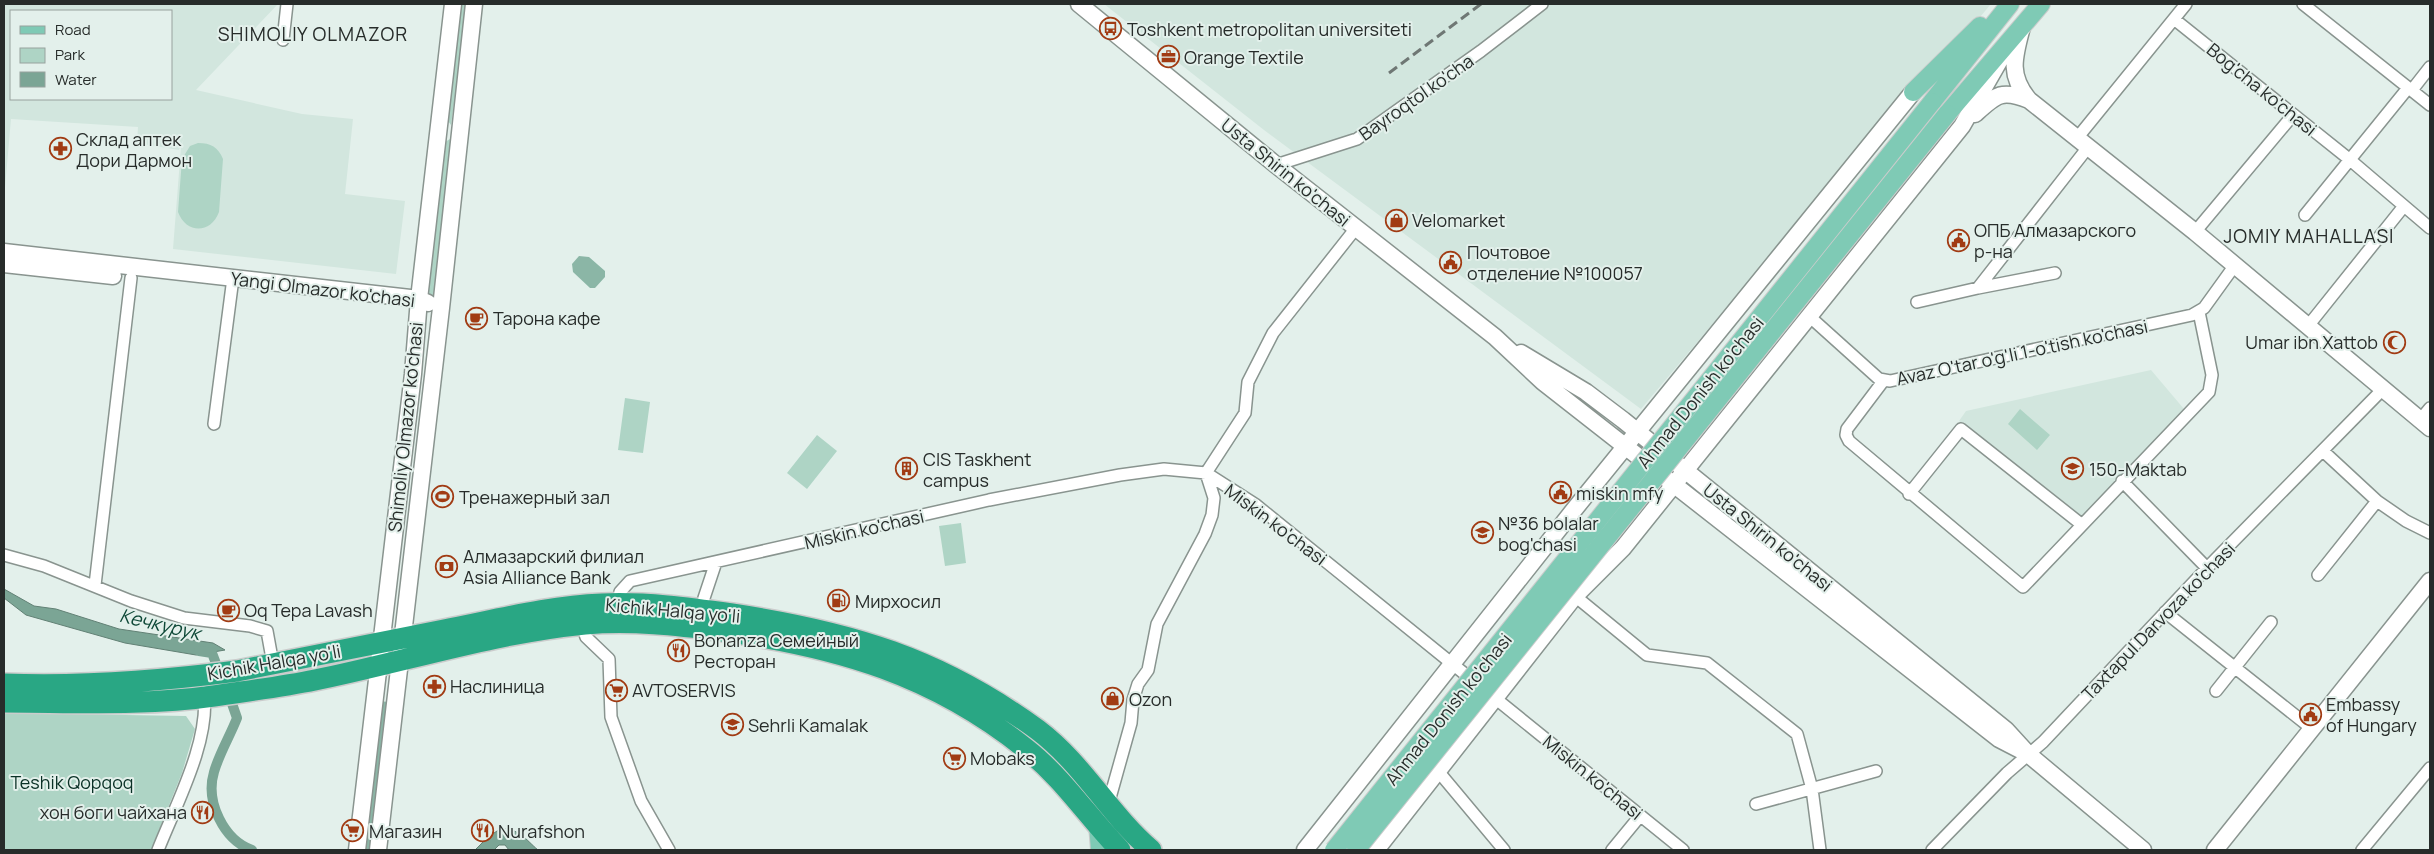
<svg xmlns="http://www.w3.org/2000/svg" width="2434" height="854" viewBox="0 0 2434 854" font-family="Manrope,sans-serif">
<rect width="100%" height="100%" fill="#e3f0eb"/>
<path fill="#d2e6de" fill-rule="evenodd" d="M4 4H278L196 90 302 114 353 119 345 194 405 201 396 274 173 249 181 147 184 138 179 150 137 143 138 127 11 119 4 199ZM11 11H171V99H11Z
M1104 4H1991L1969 30 1934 61 1641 409 1264 130Z
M2151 370 2184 409 2081 517 1959 421 1966 411Z"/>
<path fill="#aed4c5" d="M461 4H468L451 125 448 121Z
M450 139 452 141 435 294 431 296 428 292 445 142Z
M198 143C211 143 218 147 223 159L219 212C211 234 186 234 178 212L182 159 190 146Z
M625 398 650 402 643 453 618 450Z
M2020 409 2050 435 2037 450 2008 424Z
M817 435 837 451 807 489 787 473Z
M961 523 966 563 945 566 939 526Z
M371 655 372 657 293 675V673L294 669Z
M4 713 186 716 195 729 182 773 151 850H4Z"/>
<path fill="#8bb6a6" d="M579 256 589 257 605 271V277L595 288H590L573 272 572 264Z
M380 701 388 702 371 850H363Z"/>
<path fill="#7ba595" stroke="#628175" d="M4 589 34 606 56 609 119 629 213 643 225 650 196 655 125 643 26 615 4 598Z
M500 829C519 828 525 839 538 850H509L505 845H499L494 850H475L488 837Z"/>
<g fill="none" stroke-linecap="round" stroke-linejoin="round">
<path stroke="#7ba595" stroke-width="10" d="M199 651 212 653 220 674
M228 692 237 718C230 736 219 754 214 772 205 802 224 840 252 850"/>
<defs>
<path id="street" d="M2303 4 2430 105
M2174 19 2349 159 2430 228
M283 40 287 4
M2412 90 2430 67
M2078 137 2186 4
M1276 165 1357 139 1481 51 1542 4
M2305 215 2408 88
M2195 232 2293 115
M1978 288 2089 146
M1917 302 1978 288 2055 273
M1809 316 1879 379 1890 381 2192 315 2204 308 2235 265
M2308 326 2404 206
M1884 380 1847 429 1846 435 1849 441 2023 587 2209 392 2212 375 2199 312
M2420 420 2430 408
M214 424 233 278
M2323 451 2377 501
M2122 481 2207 568
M1909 494 1961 429 2081 524
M4 555 44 566 131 601 184 618 250 626 267 631 273 664
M2318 575 2377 501 2406 521 2430 533
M95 585 131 278
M1575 596 1647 655 1707 663 1797 734 1812 789 1820 850
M618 604 620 592 630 581 989 500 1120 475 1164 469 1206 473 1256 505 1476 683
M702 610 704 598 716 562
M2165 612 2311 728
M582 625 586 637 609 659 611 717 641 801 669 850
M2216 691 2271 622
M1490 694 1683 850
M1438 771 1504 850
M1756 804 1876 771
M1108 805 1131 723 1133 700 1138 684 1148 670 1157 624 1205 534 1212 515 1214 498 1206 473 1245 413 1248 382 1273 333 1356 228
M158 850C176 804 210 742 204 692
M1612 850 1640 816
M1932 850 2007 773 2043 742 2207 568 2383 389
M2362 850 2430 768"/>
<path id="secondary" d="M1079 4 1276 165 1495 337 1543 382 1999 739 2028 754
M2022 27C2014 57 2008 75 2029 100L2195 232 2430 428
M1975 114C1996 95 2001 89 2029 100
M4 252 419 299 428 303
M4 264 113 276
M1521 353 1586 392 1623 420 2006 730 2028 754 2143 850
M357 850 413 374 419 299 453 4
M378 850 441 308 474 4
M1305 850 1573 511 1913 92
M1376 850 1575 596 1623 548 1962 126 2001 58
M2215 850 2430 581"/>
<path id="primary" d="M1913 92 1980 26
M1932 102 2010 4
M1947 114 2041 4
M1098 825 1100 850"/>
<path id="highway" d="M4 684C81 687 160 681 237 671 306 657 375 644 444 630 496 620 548 606 602 604 645 602 689 608 732 614 851 632 939 658 1038 730 1083 764 1109 814 1151 850
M4 702C73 702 145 706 214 696 247 691 281 687 315 680 404 662 493 633 585 624 631 620 677 625 723 631 838 647 934 675 1026 749 1063 778 1088 817 1120 850"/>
</defs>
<use href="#street" stroke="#89948f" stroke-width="14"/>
<use href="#secondary" stroke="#89948f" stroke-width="19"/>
<use href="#primary" stroke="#cbcccc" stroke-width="20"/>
<use href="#highway" stroke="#cbcccc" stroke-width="24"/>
<use href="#street" stroke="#fff" stroke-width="11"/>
<use href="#secondary" stroke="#fff" stroke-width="16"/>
<use href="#primary" stroke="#7fcab5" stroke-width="18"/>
<use href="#highway" stroke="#29a784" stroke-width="21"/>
<path stroke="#6f7774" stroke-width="3" stroke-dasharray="10 5" stroke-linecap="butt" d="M1389 73 1481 4"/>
<defs>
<path id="primary-bridge" d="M1334 850 1932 102
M1356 850 1947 114"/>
</defs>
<use href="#primary-bridge" stroke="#cbcccc" stroke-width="20" stroke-linecap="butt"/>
<use href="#primary-bridge" stroke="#7fcab5" stroke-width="18"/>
</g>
<defs>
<symbol id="bus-ring" viewBox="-11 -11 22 22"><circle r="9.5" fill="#e3f0eb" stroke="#a13b13" stroke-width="1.5"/><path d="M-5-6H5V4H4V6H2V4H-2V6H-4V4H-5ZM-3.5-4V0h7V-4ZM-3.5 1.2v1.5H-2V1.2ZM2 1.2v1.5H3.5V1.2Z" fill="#a13b13"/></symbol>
<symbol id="office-ring" viewBox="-11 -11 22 22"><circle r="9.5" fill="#e3f0eb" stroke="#a13b13" stroke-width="1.5"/><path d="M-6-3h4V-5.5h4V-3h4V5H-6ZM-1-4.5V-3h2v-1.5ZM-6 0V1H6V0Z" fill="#a13b13"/></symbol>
<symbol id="pharmacy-ring" viewBox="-11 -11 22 22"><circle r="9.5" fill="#e3f0eb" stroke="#a13b13" stroke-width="1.5"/><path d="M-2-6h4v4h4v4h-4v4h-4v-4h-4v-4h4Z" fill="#a13b13"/></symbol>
<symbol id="shop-ring" viewBox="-11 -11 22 22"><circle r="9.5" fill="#e3f0eb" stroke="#a13b13" stroke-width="1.5"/><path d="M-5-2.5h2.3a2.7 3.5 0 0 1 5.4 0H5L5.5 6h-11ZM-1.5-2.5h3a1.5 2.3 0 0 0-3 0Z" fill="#a13b13"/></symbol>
<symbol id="civic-ring" viewBox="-11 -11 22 22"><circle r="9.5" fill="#e3f0eb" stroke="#a13b13" stroke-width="1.5"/><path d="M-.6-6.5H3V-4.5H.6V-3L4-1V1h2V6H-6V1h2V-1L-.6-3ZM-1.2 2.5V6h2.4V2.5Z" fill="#a13b13"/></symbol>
<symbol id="cafe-ring" viewBox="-11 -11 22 22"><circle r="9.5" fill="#e3f0eb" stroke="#a13b13" stroke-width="1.5"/><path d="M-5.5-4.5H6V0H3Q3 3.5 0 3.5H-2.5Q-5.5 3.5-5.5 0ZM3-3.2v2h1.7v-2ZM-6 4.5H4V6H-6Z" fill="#a13b13"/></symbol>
<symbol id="mosque-ring" viewBox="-11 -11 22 22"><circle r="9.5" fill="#e3f0eb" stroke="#a13b13" stroke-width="1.5"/><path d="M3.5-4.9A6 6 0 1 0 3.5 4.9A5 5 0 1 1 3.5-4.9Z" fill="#a13b13"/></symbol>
<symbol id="building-ring" viewBox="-11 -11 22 22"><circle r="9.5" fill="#e3f0eb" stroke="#a13b13" stroke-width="1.5"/><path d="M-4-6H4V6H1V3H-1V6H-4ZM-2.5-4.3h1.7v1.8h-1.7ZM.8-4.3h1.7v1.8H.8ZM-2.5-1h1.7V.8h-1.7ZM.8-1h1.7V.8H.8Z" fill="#a13b13"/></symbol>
<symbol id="school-ring" viewBox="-11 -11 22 22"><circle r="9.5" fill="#e3f0eb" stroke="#a13b13" stroke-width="1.5"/><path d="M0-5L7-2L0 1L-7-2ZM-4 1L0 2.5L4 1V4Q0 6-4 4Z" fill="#a13b13"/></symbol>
<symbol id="stadium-ring" viewBox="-11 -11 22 22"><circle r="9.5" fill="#e3f0eb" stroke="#a13b13" stroke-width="1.5"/><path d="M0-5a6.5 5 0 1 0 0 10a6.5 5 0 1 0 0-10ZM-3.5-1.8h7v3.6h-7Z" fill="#a13b13"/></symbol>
<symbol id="bank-ring" viewBox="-11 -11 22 22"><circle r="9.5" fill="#e3f0eb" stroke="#a13b13" stroke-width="1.5"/><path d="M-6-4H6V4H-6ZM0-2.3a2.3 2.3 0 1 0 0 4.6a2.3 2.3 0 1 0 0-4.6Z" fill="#a13b13"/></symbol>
<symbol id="fuel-ring" viewBox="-11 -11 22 22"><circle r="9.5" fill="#e3f0eb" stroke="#a13b13" stroke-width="1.5"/><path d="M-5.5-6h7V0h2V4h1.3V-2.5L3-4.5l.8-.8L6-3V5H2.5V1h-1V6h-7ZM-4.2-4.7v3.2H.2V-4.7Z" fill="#a13b13"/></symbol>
<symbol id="restaurant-ring" viewBox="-11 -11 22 22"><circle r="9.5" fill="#e3f0eb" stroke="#a13b13" stroke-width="1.5"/><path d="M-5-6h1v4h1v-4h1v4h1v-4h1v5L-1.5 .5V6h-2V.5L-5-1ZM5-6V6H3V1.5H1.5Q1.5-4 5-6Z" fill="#a13b13"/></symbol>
<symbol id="supermarket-ring" viewBox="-11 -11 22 22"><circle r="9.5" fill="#e3f0eb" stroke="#a13b13" stroke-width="1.5"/><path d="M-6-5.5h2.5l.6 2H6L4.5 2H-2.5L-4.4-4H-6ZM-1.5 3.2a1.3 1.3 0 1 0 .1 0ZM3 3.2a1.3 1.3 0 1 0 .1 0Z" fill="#a13b13"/></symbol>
</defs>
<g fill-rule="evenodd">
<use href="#bus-ring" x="1098" y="16" width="25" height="25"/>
<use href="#office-ring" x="1156" y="44" width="25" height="25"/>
<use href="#pharmacy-ring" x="48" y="136" width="25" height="25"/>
<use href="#shop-ring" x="1384" y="208" width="25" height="25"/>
<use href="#civic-ring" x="1946" y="228" width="25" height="25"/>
<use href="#civic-ring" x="1438" y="250" width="25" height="25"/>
<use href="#cafe-ring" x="464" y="306" width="25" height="25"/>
<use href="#mosque-ring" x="2382" y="330" width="25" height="25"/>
<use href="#building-ring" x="894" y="456" width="25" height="25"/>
<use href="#school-ring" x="2060" y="456" width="25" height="25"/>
<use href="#civic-ring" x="1548" y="480" width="25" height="25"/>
<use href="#stadium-ring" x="430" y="484" width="25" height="25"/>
<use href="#school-ring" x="1470" y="520" width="25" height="25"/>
<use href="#bank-ring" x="434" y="554" width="25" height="25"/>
<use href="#fuel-ring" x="826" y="588" width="25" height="25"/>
<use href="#cafe-ring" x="216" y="598" width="25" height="25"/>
<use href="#restaurant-ring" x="666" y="638" width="25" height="25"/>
<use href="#pharmacy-ring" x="422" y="674" width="25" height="25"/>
<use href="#supermarket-ring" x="604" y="678" width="25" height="25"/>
<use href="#shop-ring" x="1100" y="686" width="25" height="25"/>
<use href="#civic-ring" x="2298" y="702" width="25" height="25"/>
<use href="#school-ring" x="720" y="712" width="25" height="25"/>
<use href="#supermarket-ring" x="942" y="746" width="25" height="25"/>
<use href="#restaurant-ring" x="190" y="800" width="25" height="25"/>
<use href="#supermarket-ring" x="340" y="818" width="25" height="25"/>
<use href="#restaurant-ring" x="470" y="818" width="25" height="25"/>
</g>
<g text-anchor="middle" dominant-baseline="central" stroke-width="4" stroke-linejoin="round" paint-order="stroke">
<g font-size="18" fill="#272c2a" stroke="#e3f0eb" text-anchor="start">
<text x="1127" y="29">Toshkent metropolitan universiteti</text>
<text x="1184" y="57">Orange Textile</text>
<text x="76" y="139">Склад аптек<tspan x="76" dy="21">Дори Дармон</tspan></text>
<text x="1412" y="220">Velomarket</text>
<text x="1974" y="230">ОПБ Алмазарского<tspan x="1974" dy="21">р-на</tspan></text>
<text x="1467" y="252">Почтовое<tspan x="1467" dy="21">отделение №100057</tspan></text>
<text x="493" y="318">Тарона кафе</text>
<text x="2378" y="342" text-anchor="end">Umar ibn Xattob</text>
<text x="923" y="459">CIS Taskhent<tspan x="923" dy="21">campus</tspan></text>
<text x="2089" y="469">150-Maktab</text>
<text x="1576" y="493">miskin mfy</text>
<text x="459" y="497">Тренажерный зал</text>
<text x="1498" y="523">№36 bolalar<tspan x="1498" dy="21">bog'chasi</tspan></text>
<text x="463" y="556">Алмазарский филиал<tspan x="463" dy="21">Asia Alliance Bank</tspan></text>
<text x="855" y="601">Мирхосил</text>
<text x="244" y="610">Oq Tepa Lavash</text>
<text x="694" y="640">Bonanza Семейный<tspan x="694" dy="21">Ресторан</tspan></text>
<text x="450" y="686">Наслиница</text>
<text x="632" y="690">AVTOSERVIS</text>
<text x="1129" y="699">Ozon</text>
<text x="2326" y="704">Embassy<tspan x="2326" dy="21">of Hungary</tspan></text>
<text x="748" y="725">Sehrli Kamalak</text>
<text x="970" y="758">Mobaks</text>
<text x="187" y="812" text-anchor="end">хон боги чайхана</text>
<text x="369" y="831">Магазин</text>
<text x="498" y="831">Nurafshon</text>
</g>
<g font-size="18" fill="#272c2a" stroke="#e3f0eb">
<text transform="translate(2262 89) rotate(39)">Bog'cha ko'chasi</text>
<text transform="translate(1416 97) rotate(-35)">Bayroqtol ko'cha</text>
<text transform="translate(1286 172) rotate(39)">Usta Shirin ko'chasi</text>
<text transform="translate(323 289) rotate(7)">Yangi Olmazor ko'chasi</text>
<text transform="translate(2022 352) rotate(-12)">Avaz O'tar o'g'li 1-o'tish ko'chasi</text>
<text transform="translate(1700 392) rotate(-51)">Ahmad Donish ko'chasi</text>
<text transform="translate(405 427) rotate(-84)">Shimoliy Olmazor ko'chasi</text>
<text transform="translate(1276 524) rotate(37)">Miskin ko'chasi</text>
<text transform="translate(864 529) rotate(-13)">Miskin ko'chasi</text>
<text transform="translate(1768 537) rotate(39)">Usta Shirin ko'chasi</text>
<text transform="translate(673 610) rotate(5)">Kichik Halqa yo'li</text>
<text transform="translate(2158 621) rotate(-46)">Taxtapul Darvoza ko'chasi</text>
<text transform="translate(274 662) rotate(-10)">Kichik Halqa yo'li</text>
<text transform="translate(1448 709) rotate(-51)">Ahmad Donish ko'chasi</text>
<text transform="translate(1593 777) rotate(39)">Miskin ko'chasi</text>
</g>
<g font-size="18" fill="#0a3126" stroke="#e3f0eb">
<text x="72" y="782">Teshik Qopqoq</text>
</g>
<g font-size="19" letter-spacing="1" fill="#272c2a" stroke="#e3f0eb">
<text x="313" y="34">SHIMOLIY OLMAZOR</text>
<text x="2309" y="236">JOMIY MAHALLASI</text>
</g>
<g font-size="19" font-style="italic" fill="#0f4938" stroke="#e3f0eb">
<text transform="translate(160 624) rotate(13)">Кечкурук</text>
</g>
</g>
<rect width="2434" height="854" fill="none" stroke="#272c2a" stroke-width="10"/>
<rect x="10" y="10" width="162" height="90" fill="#e3f0eb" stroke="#98a29e"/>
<rect x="20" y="26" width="25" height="8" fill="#7fcab5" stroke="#98a29e"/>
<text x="55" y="35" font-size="15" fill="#272c2a">Road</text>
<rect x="20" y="48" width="25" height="15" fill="#aed4c5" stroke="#98a29e"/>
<text x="55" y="60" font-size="15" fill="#272c2a">Park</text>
<rect x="20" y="72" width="25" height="15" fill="#7ba595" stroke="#98a29e"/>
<text x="55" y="85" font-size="15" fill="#272c2a">Water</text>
</svg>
